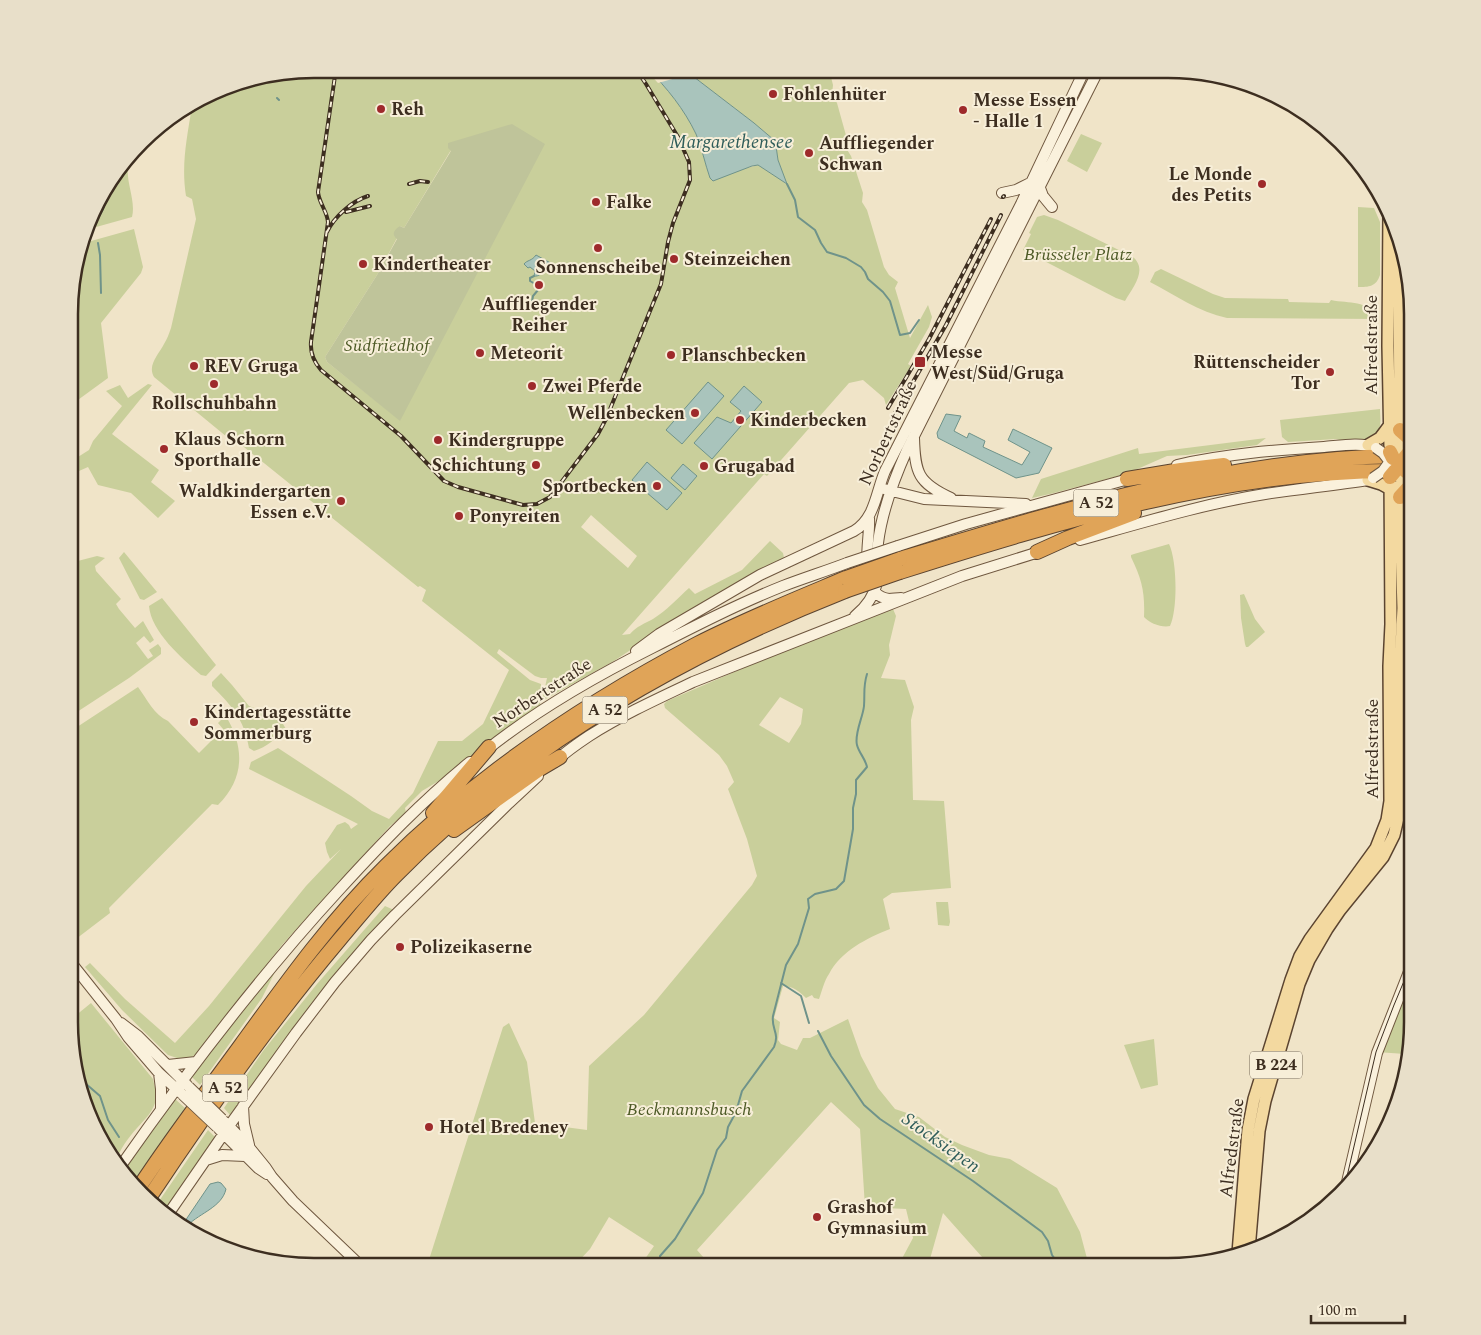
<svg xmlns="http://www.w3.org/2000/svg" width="1481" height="1335" viewBox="0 0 1481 1335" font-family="Spectral,serif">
<rect width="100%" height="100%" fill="#f0e4c8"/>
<path fill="#c9cf9b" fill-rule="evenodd" d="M314 69H648C667 88 684 109 696 134 702 148 705 164 710 178L758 165 786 183 778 160 776 146 774 140 754 123 694 77 687 69H829L833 85 832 95 837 103 847 139 846 148 851 156 863 193 862 202 867 210 884 267 889 275 898 282 895 288 910 338 928 305 932 317 929 327 908 364 911 366 886 405 884 398 863 380 849 383 767 476 764 474 622 635 630 634C637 626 644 624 653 619 667 610 677 599 689 588L695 594 742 570 770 541 783 553 784 558 689 611 614 661 542 701 547 678H541L535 676 499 649 497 653 530 680 541 684 540 706 493 738 447 776 422 791 405 808 406 813 390 826 318 905 282 945 199 1052 190 1058 180 1059 168 1055 122 1010 85 967 90 963 125 999 175 1043 209 1006 306 886 341 849 330 859 327 852 325 843 337 825 345 822 349 825 351 829 358 824 249 769 251 762 278 748 351 796 372 811 389 819 413 793 438 741H462L483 724 509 670 422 601 426 590 420 586 418 587 229 435 227 437 154 377C147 365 159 354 164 344 167 339 169 334 171 328L196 219 192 199 186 196C181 164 187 138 192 106L235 82ZM451 150 400 420 327 362 325 357 377 275 397 238 400 226 404 228ZM591 515 637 556 628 568 581 527Z
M1081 134 1102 143 1087 172 1067 161Z
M146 137C142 144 129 159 128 167 126 183 136 201 132 217L89 229 101 191Z
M1358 207 1374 208 1380 222V275C1376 287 1369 287 1358 287Z
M1044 215 1058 220 1133 257C1148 270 1133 287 1125 301L1116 298 1023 250 1031 234 1029 233 1037 217Z
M134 229 143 267 141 273 101 323 108 378 71 405V281L84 243Z
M1161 269 1213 294 1225 298 1288 299 1289 302 1329 303 1331 300C1350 304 1367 299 1378 319L1227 318C1199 312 1175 295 1150 282L1155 272Z
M148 384 152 385 112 434 159 470 151 482 175 501 158 518 131 493 98 485 88 467 70 475V462L89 450 93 441 122 406 106 391 120 385 128 398Z
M1380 409C1380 414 1381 421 1380 426 1375 443 1350 444 1336 439L1288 442 1282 437 1280 420Z
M1266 438 1257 445 1187 455 1167 456 1126 474 1050 494 1032 498 1041 479 1138 448 1139 454Z
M1169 544C1177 560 1178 609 1170 626 1162 628 1149 623 1144 617 1145 592 1142 580 1131 557V555L1134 554Z
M124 552 157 592 144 600 140 599 119 558Z
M97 556 105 558 95 566 96 571 121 599 116 604 119 609 135 628 143 621 154 640 150 643 144 636 136 643 148 659 153 656 149 650 158 644 161 648V654L129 678 77 712 72 703 70 704V563Z
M1244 594 1255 619 1265 632 1248 647H1246L1245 644 1241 618 1240 595Z
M162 598 216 665 206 676 201 675C182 658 151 632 149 606Z
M893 609 896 616 889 645 890 655 881 678 905 680 914 707 911 720 913 800 944 801 951 888 892 893 883 899 890 929C867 938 841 951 829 974 824 981 822 991 819 999L814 998 812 995 806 998C799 991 793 986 783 986L774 1018 780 1022 778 1040 781 1044 797 1050 803 1038H810L848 1019 861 1056 878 1088 895 1109 919 1117 945 1137 962 1145 989 1155 1010 1159 1057 1188 1080 1232 1089 1266H990L943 1213 928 1266H898L913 1238 906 1209 865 1207 860 1129 831 1102 697 1250 711 1266H640L654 1246 609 1217 590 1249 574 1266H427L503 1027 509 1023 527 1062 535 1123 587 1130 589 1066 644 1015 752 885 757 876 747 839 728 789 734 782 727 766 719 755 665 708 664 704 667 701 755 663ZM780 697 803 709 801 724 789 743 759 725Z
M221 673 232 685 249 706 286 720 283 724 286 729C276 738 267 747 254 751L249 748C244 719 232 706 212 686V682Z
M138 687C147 699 154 715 168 721L199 753 223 729 218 723 221 720 227 718C245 749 244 779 218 805L212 804 109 908 110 913 72 942 69 941 70 726 71 725 74 729Z
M936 902H948L950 922 949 926 938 925Z
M385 906 394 910 329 981 230 1115 224 1108 263 1051 317 984Z
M1412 966V1022L1405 1054 1377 1052Z
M277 968 262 998 200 1085 192 1077 200 1063Z
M91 1003 153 1079C154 1085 157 1092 156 1099 154 1111 145 1119 137 1128 128 1138 120 1149 116 1161L87 1115 69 1037V1021Z
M1154 1039 1158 1085 1141 1089 1124 1045Z
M172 1099 174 1100 175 1099 185 1108 133 1185 130 1183 122 1171Z
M208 1130 215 1137 165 1210 157 1204Z"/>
<path fill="#bfc49a" d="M512 124 545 144 400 421 327 362 325 357 377 275 397 239C391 234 394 230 400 226L404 228 451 151 448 148V143Z"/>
<path fill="#a9c4bc" stroke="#6f938a" d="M648 69H687L694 77 754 123 774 140 776 146 778 160 787 184 758 165 752 166 713 181 710 178C705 164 702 148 696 134 684 109 667 88 648 69Z
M536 255 556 266 554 268H546C543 272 539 277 534 276L535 271 530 267 528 268 524 264C527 260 532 261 536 255Z
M708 382 724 396 682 444 666 430Z
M744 386 762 402 712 459 694 443 717 417 731 423 741 411 730 402Z
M946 414 961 416 954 431 967 438 969 433 985 441 983 447 1022 465 1030 452 1008 440 1013 429 1052 448 1039 473 1016 478 938 438 937 433Z
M647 462 682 493 667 510 632 480Z
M683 464 697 476 685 490 671 478Z
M218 1182 221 1183 226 1189C222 1207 200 1213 188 1225L185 1226 183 1224 210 1184Z"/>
<path fill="#f0e4c8" d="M650 69H691L694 73 658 83 646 70Z"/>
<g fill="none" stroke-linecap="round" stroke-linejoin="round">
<path stroke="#6f938a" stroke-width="2" d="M277 98 279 100
M787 184 795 200 798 217 815 230 821 243 827 252 846 258 861 267 865 272 868 279 883 292 890 301 900 335 910 333 919 320
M95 224 103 209 117 172
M98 243 100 255 101 293
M532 302 533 296 538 290 537 285 530 281V278L534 276
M781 983 801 996 809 1023
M818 1031 831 1056 864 1105 880 1119 973 1181 1042 1232 1048 1241 1052 1255 1060 1266
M78 1077 100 1096 108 1120 119 1137
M658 1266 660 1262V1256L675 1239 703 1193 717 1150 726 1138 728 1127 736 1112 742 1091 774 1047C780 1033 771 1029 773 1016L786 965 798 944 809 908 808 899 815 894 836 889 844 881 853 829V808L856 794V780L867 767C865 758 859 753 857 745 854 734 863 717 864 706 865 692 863 687 867 674"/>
<defs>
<path id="secondary" d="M1040 188 1043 196 1052 207
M1002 193 1016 190 1030 183
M914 438C915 473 918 483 951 498
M1177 465C1225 454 1275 450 1324 447 1338 446 1360 442 1374 447
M884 489 924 499 1026 504
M869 518C871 539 855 595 889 599 893 599 897 598 901 598
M1080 540C1141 523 1203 504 1265 494 1299 489 1334 485 1368 480L1373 478
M898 546 966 524 1132 478
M855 616C866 607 874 596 877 582 877 569 877 556 878 543 882 511 894 479 907 450L1099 69
M636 651 659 634 760 575 854 531C875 519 876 492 885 471L1021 204 1085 69
M484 752C536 710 592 678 652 648 695 626 738 604 783 586 804 578 826 571 847 563
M555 762C565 752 577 744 589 736 622 715 657 699 693 682L962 576 1042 551
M69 960 116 1019 128 1037 159 1073 181 1093
M121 1023 138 1036 187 1085
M168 1065 196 1062
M159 1073 161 1089V1108
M243 1106 244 1124 249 1145
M225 1122 249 1147 266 1168 272 1177 293 1201 361 1266
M219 1129 258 1168 267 1174
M206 1160 222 1155 245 1156
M120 1167C188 1070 260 976 340 889 381 844 423 800 470 762
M1347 1182 1377 1053 1412 964
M169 1213 229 1126 296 1033 335 982 371 940 395 915 509 803 538 776"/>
<path id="primary" d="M1389 212 1388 346 1390 448
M1399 245 1400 448
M1368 445 1380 438 1389 426
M1368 480 1381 484 1390 489
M1249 1250 1259 1131 1265 1101 1299 984 1309 960 1327 929 1340 910 1383 857 1394 835 1398 818 1400 665 1403 608 1399 477
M1238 1253 1248 1130 1254 1099 1291 980 1300 956 1310 939 1376 848 1387 820 1390 801 1389 666 1391 624 1390 477"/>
<path id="highway" d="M1400 430 1408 437 1412 439
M1127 479 1181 470 1224 465
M1400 497 1412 484
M1037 552 1068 538 1134 513
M900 559C1062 510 1226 459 1397 456
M900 572C1057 522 1226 471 1392 471
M433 813 489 747
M454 830 538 770 560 757
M138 1189C170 1140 206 1093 241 1045 286 983 331 920 386 866 476 776 585 703 697 644 746 619 796 599 846 578
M149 1198C208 1109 271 1021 340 939 358 918 376 895 396 875 521 748 680 656 845 591"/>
</defs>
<use href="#secondary" stroke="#6f573f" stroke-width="12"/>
<use href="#primary" stroke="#5b4430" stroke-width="14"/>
<use href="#highway" stroke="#5b4430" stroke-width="16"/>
<use href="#secondary" stroke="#faf1dc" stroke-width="10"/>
<use href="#primary" stroke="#f3d9a0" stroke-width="11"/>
<use href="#highway" stroke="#e0a458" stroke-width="14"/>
<path stroke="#3d2e20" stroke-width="1" d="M1345 1185 1376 1052 1394 1005 1412 962"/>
<defs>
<path id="rail" d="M336 69 318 192C319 203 327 211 328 222L311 342C310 354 314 362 321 370L401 436 444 481 458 487 523 505 537 504 550 497 598 434 606 419 661 284 668 242 673 223 690 180 689 162 678 137 646 84 636 69
M409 184 420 181 428 182
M1003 197 1004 196
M346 212 370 206
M327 232C334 217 352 201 368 196
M888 408 929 339 991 219
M895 413 946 325 1001 215"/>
</defs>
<use href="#rail" stroke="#3d2e20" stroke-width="4"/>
<use href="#rail" stroke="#f7eed8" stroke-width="2" stroke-dasharray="5.5" stroke-linecap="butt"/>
<defs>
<path id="secondary-bridge" d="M1376 448 1383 453 1390 462
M1373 478 1383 471 1396 453
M847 563 898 546
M189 1087 222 1119
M183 1095 217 1127"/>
<path id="primary-bridge" d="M1399 477 1400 448"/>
<path id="highway-bridge" d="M1390 452 1393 458
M1407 472 1399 465 1407 455 1412 451
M1390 477 1395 471
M846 578 900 559
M845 591 900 572"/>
</defs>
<use href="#secondary-bridge" stroke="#6f573f" stroke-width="12" stroke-linecap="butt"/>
<use href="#primary-bridge" stroke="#5b4430" stroke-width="14" stroke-linecap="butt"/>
<use href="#highway-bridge" stroke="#5b4430" stroke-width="16" stroke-linecap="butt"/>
<use href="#secondary-bridge" stroke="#faf1dc" stroke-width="10"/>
<use href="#primary-bridge" stroke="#f3d9a0" stroke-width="11"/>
<use href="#highway-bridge" stroke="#e0a458" stroke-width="14"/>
</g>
<g fill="#9e2a2b" stroke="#f7eed8" stroke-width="2">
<circle cx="773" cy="94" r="5"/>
<circle cx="381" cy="109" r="5"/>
<circle cx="963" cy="110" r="5"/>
<circle cx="809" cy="153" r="5"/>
<circle cx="1262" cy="184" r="5"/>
<circle cx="596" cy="202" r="5"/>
<circle cx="598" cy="248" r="5"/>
<circle cx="674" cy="259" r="5"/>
<circle cx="363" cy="264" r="5"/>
<circle cx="539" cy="285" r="5"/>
<circle cx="480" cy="353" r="5"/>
<circle cx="671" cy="355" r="5"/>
<rect x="914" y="356" width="12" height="12" rx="2.5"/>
<circle cx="194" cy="366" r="5"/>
<circle cx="1330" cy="372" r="5"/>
<circle cx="214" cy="384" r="5"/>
<circle cx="532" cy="386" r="5"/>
<circle cx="695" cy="413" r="5"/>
<circle cx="740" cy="420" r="5"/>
<circle cx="438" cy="440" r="5"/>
<circle cx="164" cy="449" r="5"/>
<circle cx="536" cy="465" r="5"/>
<circle cx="704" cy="466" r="5"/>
<circle cx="657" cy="486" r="5"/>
<circle cx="341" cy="501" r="5"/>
<circle cx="459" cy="516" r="5"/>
<circle cx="194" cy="722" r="5"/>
<circle cx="400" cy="947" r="5"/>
<circle cx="429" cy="1127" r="5"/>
<circle cx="817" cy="1217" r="5"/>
</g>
<g text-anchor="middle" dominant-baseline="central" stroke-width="4" stroke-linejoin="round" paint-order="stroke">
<g fill="#f7eed8" stroke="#756857" stroke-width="1">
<rect x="1073.5" y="489.5" width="45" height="27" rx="4"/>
<rect x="582.5" y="696.5" width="45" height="27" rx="4"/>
<rect x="1250" y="1051.5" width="52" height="27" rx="4"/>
<rect x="202.5" y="1074.5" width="45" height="27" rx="4"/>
</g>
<g font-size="16" font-weight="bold" fill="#3d2e20">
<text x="1096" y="503">A 52</text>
<text x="605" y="710">A 52</text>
<text x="1276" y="1065">B 224</text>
<text x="225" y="1088">A 52</text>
</g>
<g font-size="18" font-weight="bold" fill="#3d2e20" stroke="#f7eed8" text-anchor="start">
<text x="783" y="94">Fohlenhüter</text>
<text x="973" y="100">Messe Essen<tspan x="973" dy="21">- Halle 1</tspan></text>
<text x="391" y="109">Reh</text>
<text x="819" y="143">Auffliegender<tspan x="819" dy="21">Schwan</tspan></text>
<text x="1252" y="174" text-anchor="end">Le Monde<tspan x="1252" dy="21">des Petits</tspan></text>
<text x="606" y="202">Falke</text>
<text x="684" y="259">Steinzeichen</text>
<text x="373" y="264">Kindertheater</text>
<text x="598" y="267" text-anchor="middle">Sonnenscheibe</text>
<text x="539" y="304" text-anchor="middle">Auffliegender<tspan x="539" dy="21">Reiher</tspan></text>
<text x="931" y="352">Messe<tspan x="931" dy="21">West/Süd/Gruga</tspan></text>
<text x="490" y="353">Meteorit</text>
<text x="681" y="355">Planschbecken</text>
<text x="1320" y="362" text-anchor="end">Rüttenscheider<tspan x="1320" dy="21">Tor</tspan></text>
<text x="204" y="366">REV Gruga</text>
<text x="542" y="386">Zwei Pferde</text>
<text x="214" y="403" text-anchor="middle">Rollschuhbahn</text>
<text x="685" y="413" text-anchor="end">Wellenbecken</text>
<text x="750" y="420">Kinderbecken</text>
<text x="174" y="439">Klaus Schorn<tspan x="174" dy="21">Sporthalle</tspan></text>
<text x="448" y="440">Kindergruppe</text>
<text x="526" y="465" text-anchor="end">Schichtung</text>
<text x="714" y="466">Grugabad</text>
<text x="647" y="486" text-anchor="end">Sportbecken</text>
<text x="331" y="491" text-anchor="end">Waldkindergarten<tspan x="331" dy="21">Essen e.V.</tspan></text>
<text x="469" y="516">Ponyreiten</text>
<text x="204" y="712">Kindertagesstätte<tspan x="204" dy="21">Sommerburg</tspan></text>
<text x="410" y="947">Polizeikaserne</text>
<text x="439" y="1127">Hotel Bredeney</text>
<text x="827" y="1207">Grashof<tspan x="827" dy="21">Gymnasium</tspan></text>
</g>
<g font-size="18" font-style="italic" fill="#4d5a26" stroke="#f7eed8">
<text x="1078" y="254">Brüsseler Platz</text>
<text x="387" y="345">Südfriedhof</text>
<text x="689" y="1109">Beckmannsbusch</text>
</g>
<g font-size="18" fill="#3d2e20" stroke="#f7eed8">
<text transform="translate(1371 345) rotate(-90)">Alfredstraße</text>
<text transform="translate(888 433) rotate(-65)">Norbertstraße</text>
<text transform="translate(542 693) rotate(-33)">Norbertstraße</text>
<text transform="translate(1372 749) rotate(-90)">Alfredstraße</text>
<text transform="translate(1232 1148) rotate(-83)">Alfredstraße</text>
</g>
<g font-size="19" font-style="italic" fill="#2f5d5a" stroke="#f7eed8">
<text x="731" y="142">Margarethensee</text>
<text transform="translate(941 1143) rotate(35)">Stocksiepen</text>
</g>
</g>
<path d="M0 0H1481V1335H0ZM314 78H1168A236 236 0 0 1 1404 314V1022A236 236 0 0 1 1168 1258H314A236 236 0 0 1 78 1022V314A236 236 0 0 1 314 78Z" fill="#e8dfc9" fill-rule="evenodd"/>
<path fill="none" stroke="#3d2e20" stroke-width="2.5" d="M314 78H1168A236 236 0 0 1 1404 314V1022A236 236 0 0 1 1168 1258H314A236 236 0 0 1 78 1022V314A236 236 0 0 1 314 78Z"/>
<path d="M1311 1315v8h94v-8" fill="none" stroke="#3d2e20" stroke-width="2.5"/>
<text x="1318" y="1315" font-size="15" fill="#3d2e20" stroke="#f7eed8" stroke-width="4" paint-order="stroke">100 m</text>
</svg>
